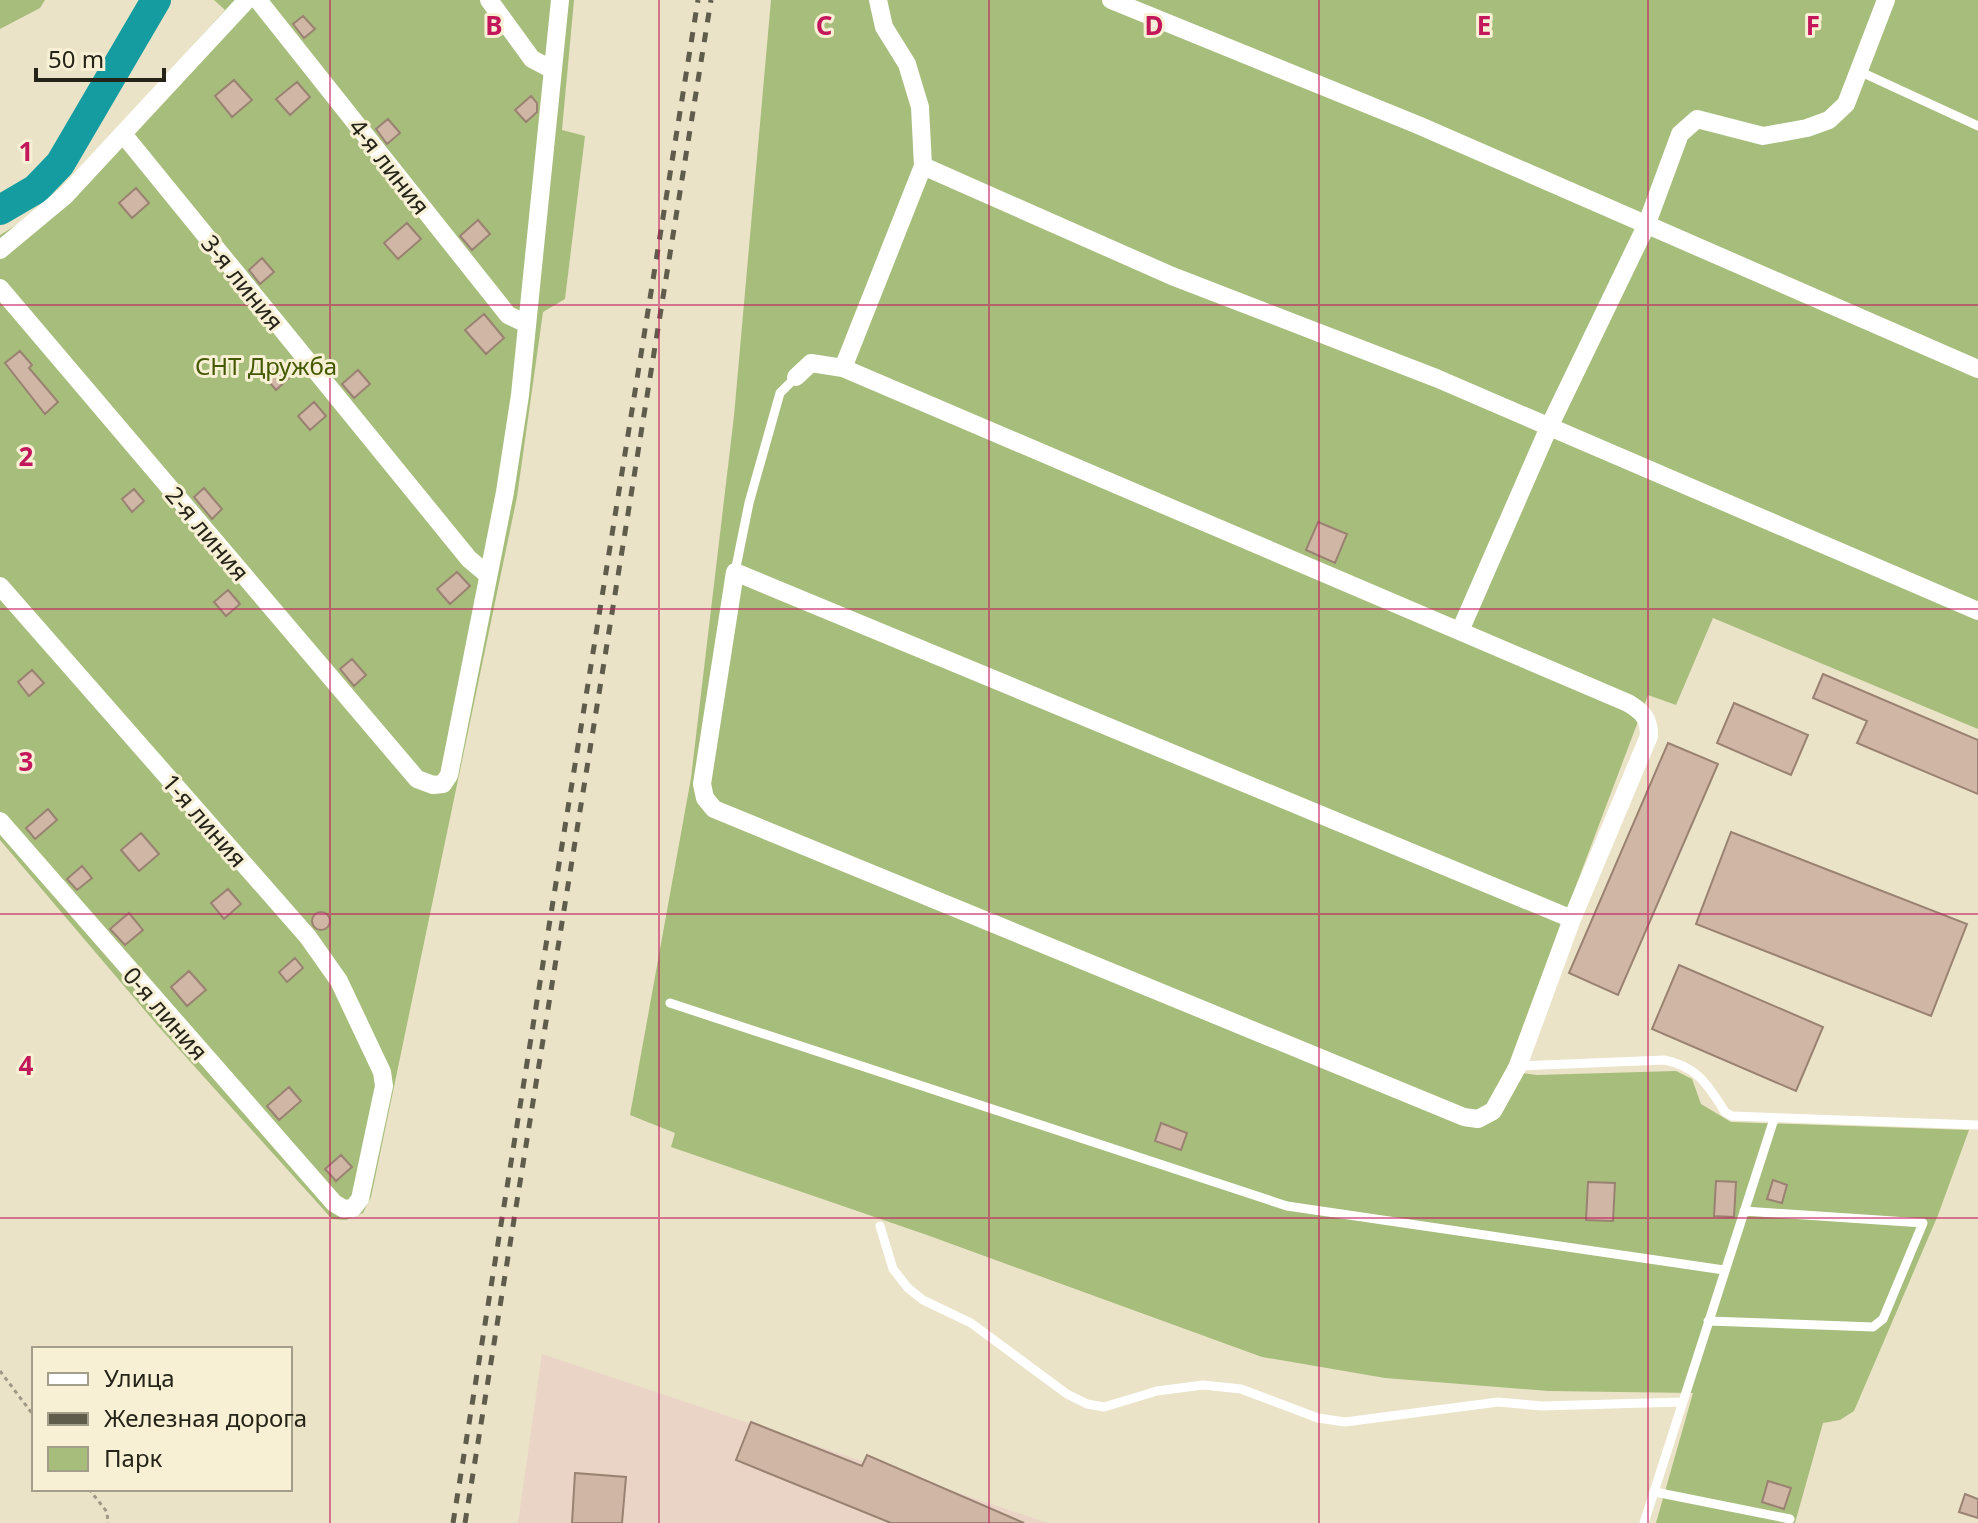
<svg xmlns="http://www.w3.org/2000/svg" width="1978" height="1523" viewBox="0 0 1978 1523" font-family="'Noto Sans',sans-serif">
<rect width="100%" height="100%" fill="#eae3c7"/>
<path fill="#e9d4c6" d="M542 1354 1048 1523H518Z"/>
<path fill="#a7bd7c" d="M0 0H45L40 8 0 29Z
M214 0H574L562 130 585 136 565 299 543 312 517 497 371 1197 363 1213 346 1220 332 1219 158 1026 0 840V235L49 205 225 10Z
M771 0H1978V729L1713 618 1676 705 1648 695 1506 1071 1537 1075 1676 1071 1692 1079 1701 1104 1731 1122 1969 1130 1938 1215 1854 1411 1840 1420 1823 1423 1795 1523H1656L1693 1393 1548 1391 1385 1378 1262 1357 927 1235 671 1147 675 1133 630 1115 691 778 734 416Z"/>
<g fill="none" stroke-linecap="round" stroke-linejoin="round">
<path stroke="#159ca1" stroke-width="30" d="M0 210 36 189 60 164 156 0"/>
</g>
<path fill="#d0b6a5" stroke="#9a8272" stroke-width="2" d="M303 16 315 29 304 38 293 24Z
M234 80 252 100 232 117 215 96Z
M297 82 310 97 290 115 276 99Z
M531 96 537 103V112L526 122 515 110Z
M388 119 400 133 387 144 376 129Z
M136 188 149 203 132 218 119 203Z
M478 220 490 234 472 250 460 236Z
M407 223 421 239 398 259 384 243Z
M262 258 274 272 260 284 249 270Z
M484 314 504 338 486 354 465 330Z
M20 351 32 365 29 368 58 402 45 414 5 363Z
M278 366 289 378 276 390 265 377Z
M358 370 370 384 354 398 342 384Z
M314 402 326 416 310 430 298 416Z
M204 488 222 509 212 519 194 497Z
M134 489 144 501 132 512 122 499Z
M1318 522 1347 534 1335 563 1306 550Z
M457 572 470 586 450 604 437 589Z
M228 590 240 604 226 616 214 602Z
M352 659 366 675 354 686 340 669Z
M32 670 44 683 29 696 18 682Z
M1823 674 1978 740V794L1857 743 1867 721 1813 698Z
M1734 703 1808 735 1791 775 1717 743Z
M1668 743 1718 764 1618 995 1569 973Z
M48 809 57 820 35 839 26 828Z
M1731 832 1967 924 1931 1016 1696 924Z
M141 833 159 854 139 871 121 850Z
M82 866 92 878 77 890 67 879Z
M228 889 241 904 224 919 211 903Z
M312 921a9 9 0 1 1 18 0a9 9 0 1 1-18 0Z
M129 913 143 930 125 945 110 929Z
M295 958 303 968 287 982 279 972Z
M1679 965 1823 1027 1796 1091 1652 1029Z
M189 971 206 990 187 1006 171 987Z
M289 1087 301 1101 279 1120 267 1106Z
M1161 1123 1187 1133 1181 1150 1155 1141Z
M341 1155 352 1167 336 1181 325 1169Z
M1773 1180 1787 1185 1782 1203 1767 1199Z
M1716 1181 1736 1182 1734 1217 1714 1216Z
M1588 1182 1615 1183 1613 1221 1586 1220Z
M751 1422 862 1466 867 1455 1024 1523H891L736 1460Z
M575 1473 626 1477 622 1523H572Z
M1768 1481 1791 1488 1784 1509 1762 1502Z
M1965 1494 1978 1499V1518L1959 1512Z"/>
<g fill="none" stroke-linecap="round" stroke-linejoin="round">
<path stroke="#9e9984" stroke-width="3" stroke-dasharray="4 4" stroke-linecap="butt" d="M0 1371 34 1416
M89 1489 107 1512 108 1523"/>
<path stroke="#fff" stroke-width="9" d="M1861 72 1978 126
M735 572 749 503 780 393 796 377
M670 1003 1287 1206 1724 1270
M1519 1066 1664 1060C1697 1066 1708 1085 1725 1112L1732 1116 1978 1125
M880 1226 893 1269 908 1288 923 1300 971 1323 1067 1394 1087 1404 1104 1407 1157 1391 1203 1385 1241 1389 1318 1418 1345 1422 1498 1402 1542 1406 1682 1402
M1708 1321 1873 1327 1883 1319 1923 1223 1744 1211
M1655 1492 1790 1519
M1644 1523 1774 1119"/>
<path stroke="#fff" stroke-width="18" d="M258 0 508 315 527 324
M489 0 532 59 553 70
M1111 0 1418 125 1978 369
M123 134 469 559 488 575
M923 166 1172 276 1436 378 1978 611
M0 250 66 195 247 0
M0 288 417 779 433 785 443 784 449 775 505 492 520 395 560 0
M843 368 923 166 920 107 907 64 884 27 878 0
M796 377 811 363 843 368 1628 703C1643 712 1649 718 1649 736L1572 919 1518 1066 1493 1111 1478 1119 1464 1117 714 809 705 798 702 784 735 572 1572 919
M0 586 308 937 339 981 382 1072 384 1086 360 1199 353 1208 344 1209 334 1203 0 821
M1460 631 1549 427 1646 226 1680 134 1697 119 1763 136 1807 128 1829 120 1846 104 1886 0"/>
<path stroke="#5f5c4c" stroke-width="5" stroke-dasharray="10 10" stroke-linecap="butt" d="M453 1523 698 0
M465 1523 711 0"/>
</g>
<path fill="none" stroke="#c2185b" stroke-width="2" stroke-opacity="0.55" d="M330 0V1523M659 0V1523M989 0V1523M1319 0V1523M1648 0V1523M0 305H1978M0 609H1978M0 914H1978M0 1218H1978"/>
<g text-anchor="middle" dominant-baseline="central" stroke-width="6" stroke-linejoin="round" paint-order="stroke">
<g font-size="24" fill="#262419" stroke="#f7f0d4">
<text transform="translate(390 166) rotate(52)">4-я линия</text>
<text transform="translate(243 282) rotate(51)">3-я линия</text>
<text transform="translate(208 533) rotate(50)">2-я линия</text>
<text transform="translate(205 820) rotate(49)">1-я линия</text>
<text transform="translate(166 1013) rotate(49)">0-я линия</text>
</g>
<g font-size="24" fill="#445900" stroke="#f7f0d4">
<text x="266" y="365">СНТ Дружба</text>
</g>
</g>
<g font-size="26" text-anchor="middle" font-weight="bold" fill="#c2185b" stroke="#f7f0d4" stroke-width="6" stroke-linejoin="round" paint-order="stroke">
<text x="494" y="35">B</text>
<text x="824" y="35">C</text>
<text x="1154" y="35">D</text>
<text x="1484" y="35">E</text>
<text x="1813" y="35">F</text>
<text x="26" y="161">1</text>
<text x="26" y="466">2</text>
<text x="26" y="771">3</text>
<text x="26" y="1075">4</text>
</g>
<rect x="32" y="1347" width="260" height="144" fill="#f7f0d4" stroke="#a39e89" stroke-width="2"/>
<rect x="48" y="1373" width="40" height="12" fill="#ffffff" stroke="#a39e89" stroke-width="2"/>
<text x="104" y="1387" font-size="24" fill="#262419">Улица</text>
<rect x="48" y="1413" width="40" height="12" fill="#5f5c4c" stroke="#a39e89" stroke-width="2"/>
<text x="104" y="1427" font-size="24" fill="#262419">Железная дорога</text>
<rect x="48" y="1447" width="40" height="24" fill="#a7bd7c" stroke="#a39e89" stroke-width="2"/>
<text x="104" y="1467" font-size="24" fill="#262419">Парк</text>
<path d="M36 68v12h128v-12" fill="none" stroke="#262419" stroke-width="4"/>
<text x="48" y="68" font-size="24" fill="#262419" stroke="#f7f0d4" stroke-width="6" paint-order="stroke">50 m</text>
</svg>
